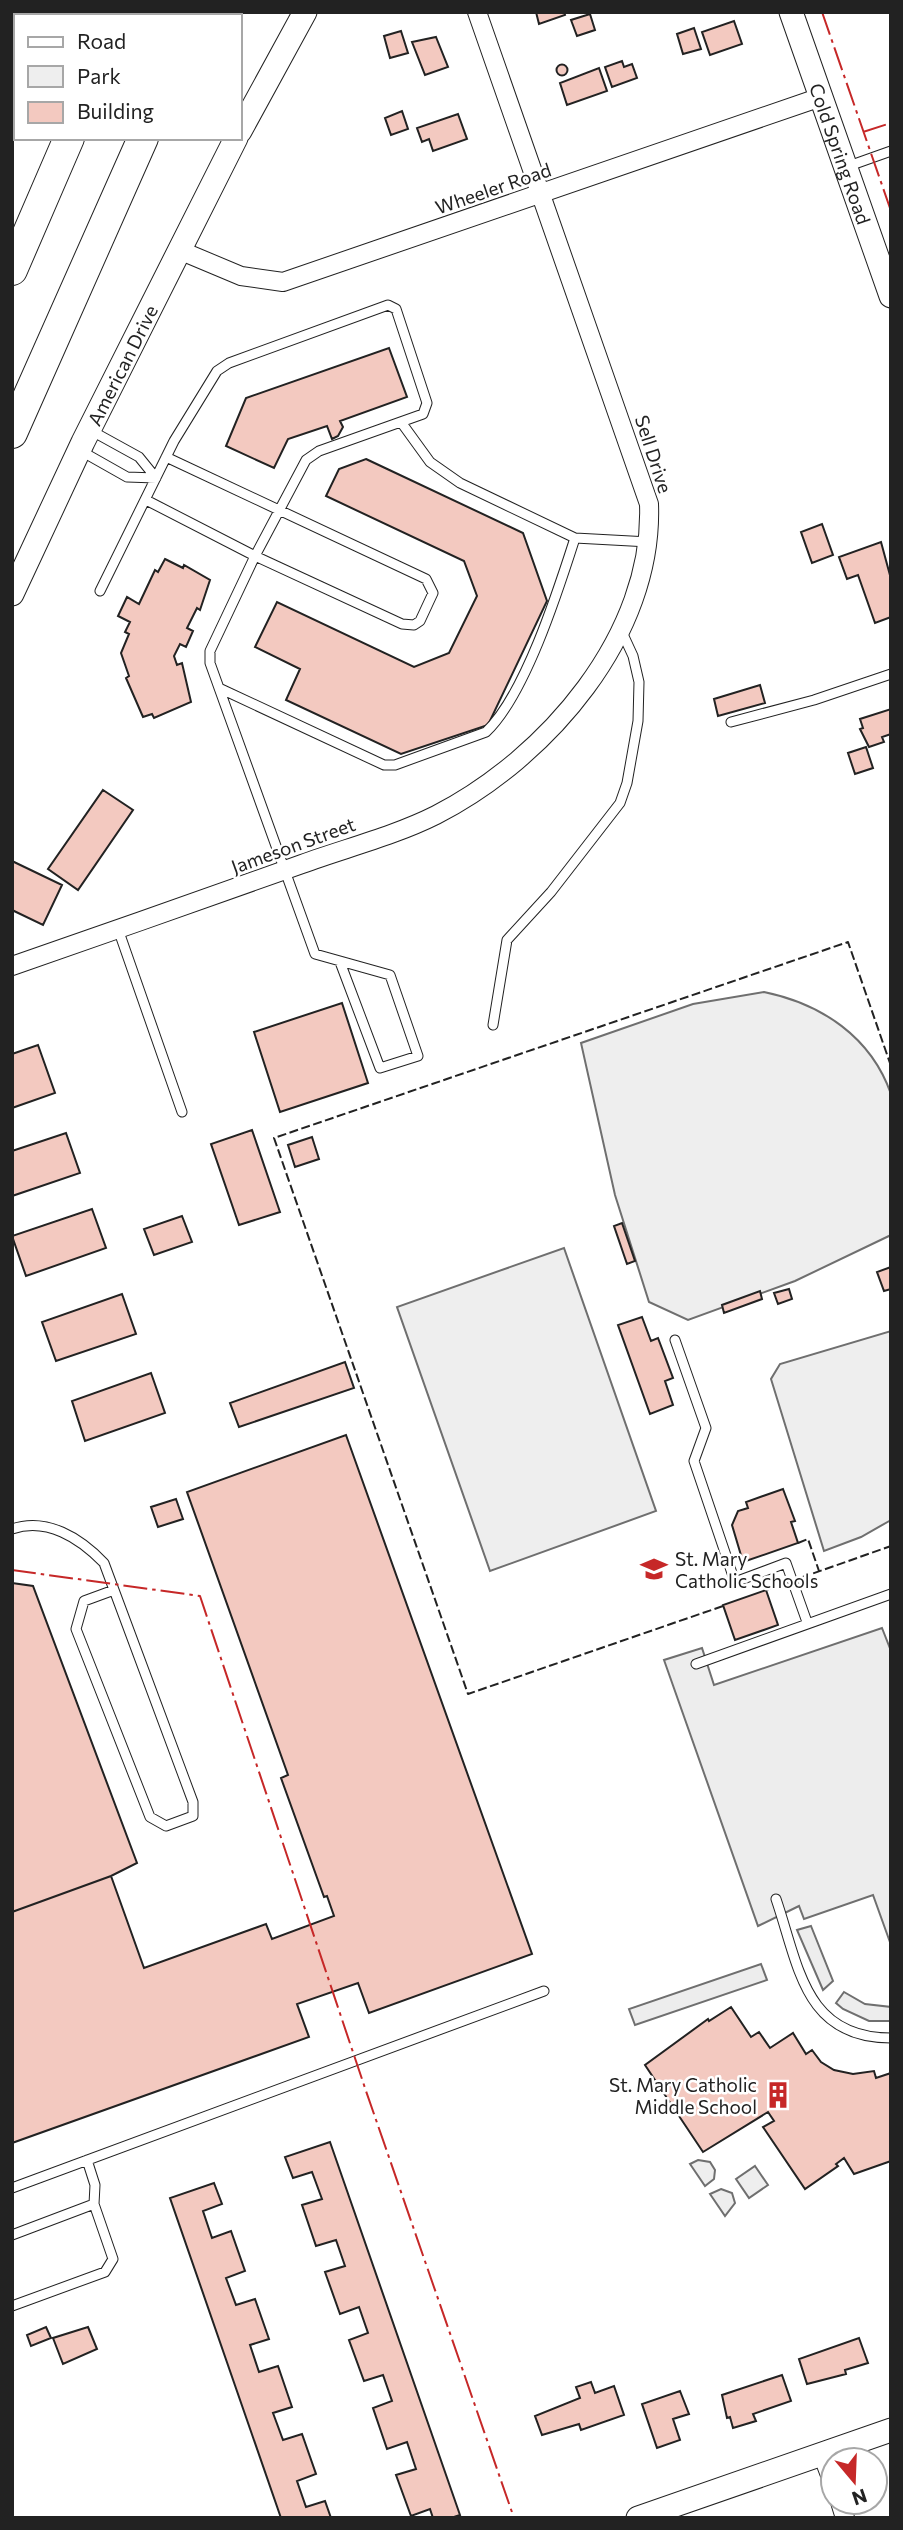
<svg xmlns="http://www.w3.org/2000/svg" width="903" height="2530" viewBox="0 0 903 2530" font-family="Commissioner,sans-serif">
<rect width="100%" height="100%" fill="#fff"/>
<path fill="#eee" stroke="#6f6f6f" stroke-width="2" d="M764 992C822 1004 871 1037 891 1094V1235L795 1281 688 1320 649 1302 615 1195 581 1043 693 1004Z
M564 1248 656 1511 490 1571 397 1307Z
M891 1331V1520L861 1537 824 1551 771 1379 780 1364Z
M698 2160 710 2162 715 2170 714 2179 705 2186 690 2164Z
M755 2166 768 2185 749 2198 736 2179Z
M721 2189 732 2193 735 2203 725 2216 710 2194Z"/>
<path fill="#ededed" stroke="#6f6f6f" stroke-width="2" d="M882 1628 891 1651V1945L873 1895 804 1919 799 1906 758 1926 664 1660 702 1648 714 1685Z
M811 1926 833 1981 823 1990 797 1930Z
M761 1964 767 1980 635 2025 629 2009Z
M844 1992 865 2004 891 2007V2021H869L843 2009 836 2003Z"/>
<path fill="#f3c9c0" stroke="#222" stroke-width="2" d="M536 12H564L565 15 539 24Z
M590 14 595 30 577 36 571 20Z
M734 21 742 44 710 55 702 32Z
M694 28 701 49 683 54 677 34Z
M401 31 408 53 390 58 384 36Z
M436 37 448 67 425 75 412 42Z
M622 61 624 67 632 64 637 78 612 87 605 67Z
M556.5 70a5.5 5.5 0 1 1 11 0a5.5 5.5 0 1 1-11 0Z
M599 68 607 91 567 105 560 83Z
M402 111 408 129 391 135 385 118Z
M458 114 467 139 433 151 429 139 422 142 417 128Z
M389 348 407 397 340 421 343 427 338 436 332 439 327 426 288 439 274 468 226 446 246 398Z
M366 459 523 533 547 601 488 725 401 754 286 700 300 669 255 647 277 602 414 667 449 653 477 596 464 561 326 496 339 469Z
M822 524 833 555 812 563 801 532Z
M881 542 891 579V617L875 623 858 575 847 579 839 557Z
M165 559 183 568 184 565 210 580 200 610 197 608 187 628 193 631 186 647 180 644 174 656 177 665 182 663 191 702 154 718 152 714 143 717 126 678 129 676 121 653 129 634 125 632 130 622 118 616 127 597 139 604 155 570 158 572Z
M760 685 765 703 718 716 714 699Z
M891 709V734L882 737 884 742 869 747 860 729 863 728 860 719Z
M866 747 873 768 855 774 848 753Z
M103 790 133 810 78 890 48 869Z
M12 861 62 885 43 925 12 910Z
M342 1003 368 1083 280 1112 254 1032Z
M38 1045 55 1093 12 1108V1054Z
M252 1130 280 1212 239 1225 211 1144Z
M66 1133 80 1173 12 1196V1151Z
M312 1137 319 1159 295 1167 288 1145Z
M92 1209 106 1248 26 1276 12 1236Z
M182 1216 192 1242 154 1255 144 1229Z
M622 1223 635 1261 627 1264 614 1226Z
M891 1267V1289L884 1291 877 1272Z
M789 1289 792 1299 778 1304 774 1293Z
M760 1291 762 1299 724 1313 722 1305Z
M122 1294 136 1334 56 1361 42 1322Z
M642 1317 651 1341 658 1338 673 1378 665 1381 673 1405 650 1414 618 1325Z
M345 1362 354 1388 239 1427 230 1403Z
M151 1373 165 1413 85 1441 72 1401Z
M346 1435 532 1954 369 2013 358 1983 297 2004 309 2037 12 2143V1912L111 1876 144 1968 266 1924 272 1939 334 1916 327 1896 324 1897 281 1778 288 1775 187 1492Z
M783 1489 795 1521 791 1522 798 1543 743 1562 732 1525 738 1511 748 1508 746 1502Z
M176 1499 183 1519 158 1527 151 1507Z
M12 1583 33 1586 137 1863 111 1876 12 1912Z
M766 1590 778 1625 735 1640 723 1605Z
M731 2007 751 2037 759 2032 770 2048 793 2033 806 2054 812 2050 821 2062 834 2070 853 2074 874 2071 876 2078 891 2073V2161L854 2174 844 2158 836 2164 838 2166 805 2189 763 2127 774 2121 768 2112 703 2152 645 2065 708 2019 709 2021Z
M330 2142 460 2515 451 2518H433L430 2509 411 2516 396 2475 416 2469 407 2442 387 2449 373 2408 392 2401 383 2375 364 2381 349 2340 368 2333 359 2307 340 2314 325 2272 345 2266 336 2240 316 2246 302 2205 322 2199 312 2172 293 2178 285 2157Z
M214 2183 222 2204 203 2211 212 2238 231 2231 245 2271 226 2278 236 2305 255 2299 269 2339 250 2345 259 2372 278 2366 292 2407 273 2413 283 2440 302 2434 316 2474 297 2481 306 2507 325 2501 331 2518H281L170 2198Z
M46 2327 51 2338 31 2346 27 2335Z
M88 2327 97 2349 63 2364 53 2338Z
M859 2338 868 2363 845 2370 846 2374 807 2384 799 2359Z
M782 2375 791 2401 753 2414 756 2421 733 2428 730 2417 727 2418 722 2395Z
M591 2382 595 2393 614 2386 624 2415 581 2430 579 2424 542 2435 535 2416 580 2398 576 2387Z
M680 2391 689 2414 673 2419 680 2440 657 2448 642 2404Z"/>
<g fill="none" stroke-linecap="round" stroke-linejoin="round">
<defs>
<path id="lane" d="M846 167 891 151
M401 422 430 462 460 483 575 538 649 542
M81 451 127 477 156 478 139 457 90 430
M166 457 426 579 433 593 420 621 414 625 402 624 255 556 210 651V663L219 688 315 954 390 975 418 1056 380 1068 340 962
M100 591 174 441 217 371 229 363 388 305 396 309 427 403 423 414 319 451 306 460 255 556 146 500
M219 688 384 765H395L486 732C525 695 558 591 575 538
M731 722 814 700 891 674
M118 929 182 1112
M493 1025 507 940 551 892 620 803 627 783 638 721 639 682 633 656 621 630
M675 1340 706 1428 694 1461 735 1582 786 1563 807 1622
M12 1529C47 1517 80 1538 104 1563L193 1802V1816L166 1826 150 1817 76 1629 84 1601 114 1590
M696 1664 891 1594
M776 1899C799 1966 804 2038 891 2038
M12 2188 544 1991
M12 2235 94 2204
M12 2306 105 2272 113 2259 94 2204 95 2185 87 2160"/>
<path id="street" d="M179 250 241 276 283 282 821 97
M12 966C109 932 205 899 302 864 346 848 394 836 436 815 547 758 654 635 649 504L477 12
M822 2454 833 2483
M840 2502 845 2518"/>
<g id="secondary">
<path id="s1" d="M791 12 891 296"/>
<path d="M240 131 305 12"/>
<path id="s2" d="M12 594 83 442 236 138"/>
<path d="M638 2518 891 2430"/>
</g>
<path id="highway" d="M122 16 124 12
M195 16 197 12
M12 270 69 138
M12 433 143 138"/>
</defs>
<use href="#lane" stroke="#222" stroke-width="11"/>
<use href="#street" stroke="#222" stroke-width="20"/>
<use href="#secondary" stroke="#222" stroke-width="25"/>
<use href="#highway" stroke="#222" stroke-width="32"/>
<use href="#lane" stroke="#fff" stroke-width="9"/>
<use href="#street" stroke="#fff" stroke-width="18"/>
<use href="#secondary" stroke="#fff" stroke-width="23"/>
<use href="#highway" stroke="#fff" stroke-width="30"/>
<path stroke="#222" stroke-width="2" stroke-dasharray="9 3.5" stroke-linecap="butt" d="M798 1543 808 1539 819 1571
M766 1590 891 1546
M723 1606 468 1694 274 1138 848 942 891 1066"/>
<path stroke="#c62828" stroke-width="2" stroke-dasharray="24 5 3.5 5" stroke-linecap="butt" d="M822 12 891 211
M863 132 891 123
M12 1570 200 1596 366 2091 514 2518"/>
</g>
<defs>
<symbol id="school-bare" viewBox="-9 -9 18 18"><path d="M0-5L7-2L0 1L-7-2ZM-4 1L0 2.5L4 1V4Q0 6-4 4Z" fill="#c62828" stroke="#fff" stroke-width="2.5" paint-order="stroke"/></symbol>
<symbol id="building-bare" viewBox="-9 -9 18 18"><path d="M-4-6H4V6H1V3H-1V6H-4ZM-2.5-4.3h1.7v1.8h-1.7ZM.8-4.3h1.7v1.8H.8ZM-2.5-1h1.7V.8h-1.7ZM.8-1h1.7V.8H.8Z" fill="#c62828" stroke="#fff" stroke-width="2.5" paint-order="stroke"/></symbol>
</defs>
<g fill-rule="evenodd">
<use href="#school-bare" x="635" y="1550" width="38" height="38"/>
<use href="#building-bare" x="759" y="2076" width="38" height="38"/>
</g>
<g text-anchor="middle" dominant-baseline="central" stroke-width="5" stroke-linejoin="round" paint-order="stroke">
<g font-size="19" fill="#222" stroke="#fff">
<text stroke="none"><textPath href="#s1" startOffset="150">Cold Spring Road</textPath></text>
<text transform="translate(493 188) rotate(-19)">Wheeler Road</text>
<text stroke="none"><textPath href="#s2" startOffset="254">American Drive</textPath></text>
<text transform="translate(654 454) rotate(72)">Sell Drive</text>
<text transform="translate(293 845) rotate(-20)">Jameson Street</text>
</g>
<g font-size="19" fill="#222" stroke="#fff" text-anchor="start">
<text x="675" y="1558">St. Mary<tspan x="675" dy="22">Catholic Schools</tspan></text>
<text x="757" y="2084" text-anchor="end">St. Mary Catholic<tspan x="757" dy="22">Middle School</tspan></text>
</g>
</g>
<rect width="903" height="2530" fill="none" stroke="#222222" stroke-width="28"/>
<rect x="14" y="14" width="228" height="126" fill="#ffffff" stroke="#a7a7a7" stroke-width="2"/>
<rect x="28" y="37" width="35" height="10" fill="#ffffff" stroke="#a7a7a7" stroke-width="2"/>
<text x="77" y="49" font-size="21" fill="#222222">Road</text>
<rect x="28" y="66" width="35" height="21" fill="#eeeeee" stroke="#a7a7a7" stroke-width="2"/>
<text x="77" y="84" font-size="21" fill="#222222">Park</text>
<rect x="28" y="102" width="35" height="21" fill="#f3c9c0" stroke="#a7a7a7" stroke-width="2"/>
<text x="77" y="119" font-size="21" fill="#222222">Building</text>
<g transform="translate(854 2481) rotate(161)"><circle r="33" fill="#ffffff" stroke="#a7a7a7" stroke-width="2"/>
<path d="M0-5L12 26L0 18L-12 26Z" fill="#c62828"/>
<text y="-10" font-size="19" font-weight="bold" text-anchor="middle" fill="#222222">N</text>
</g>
</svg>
